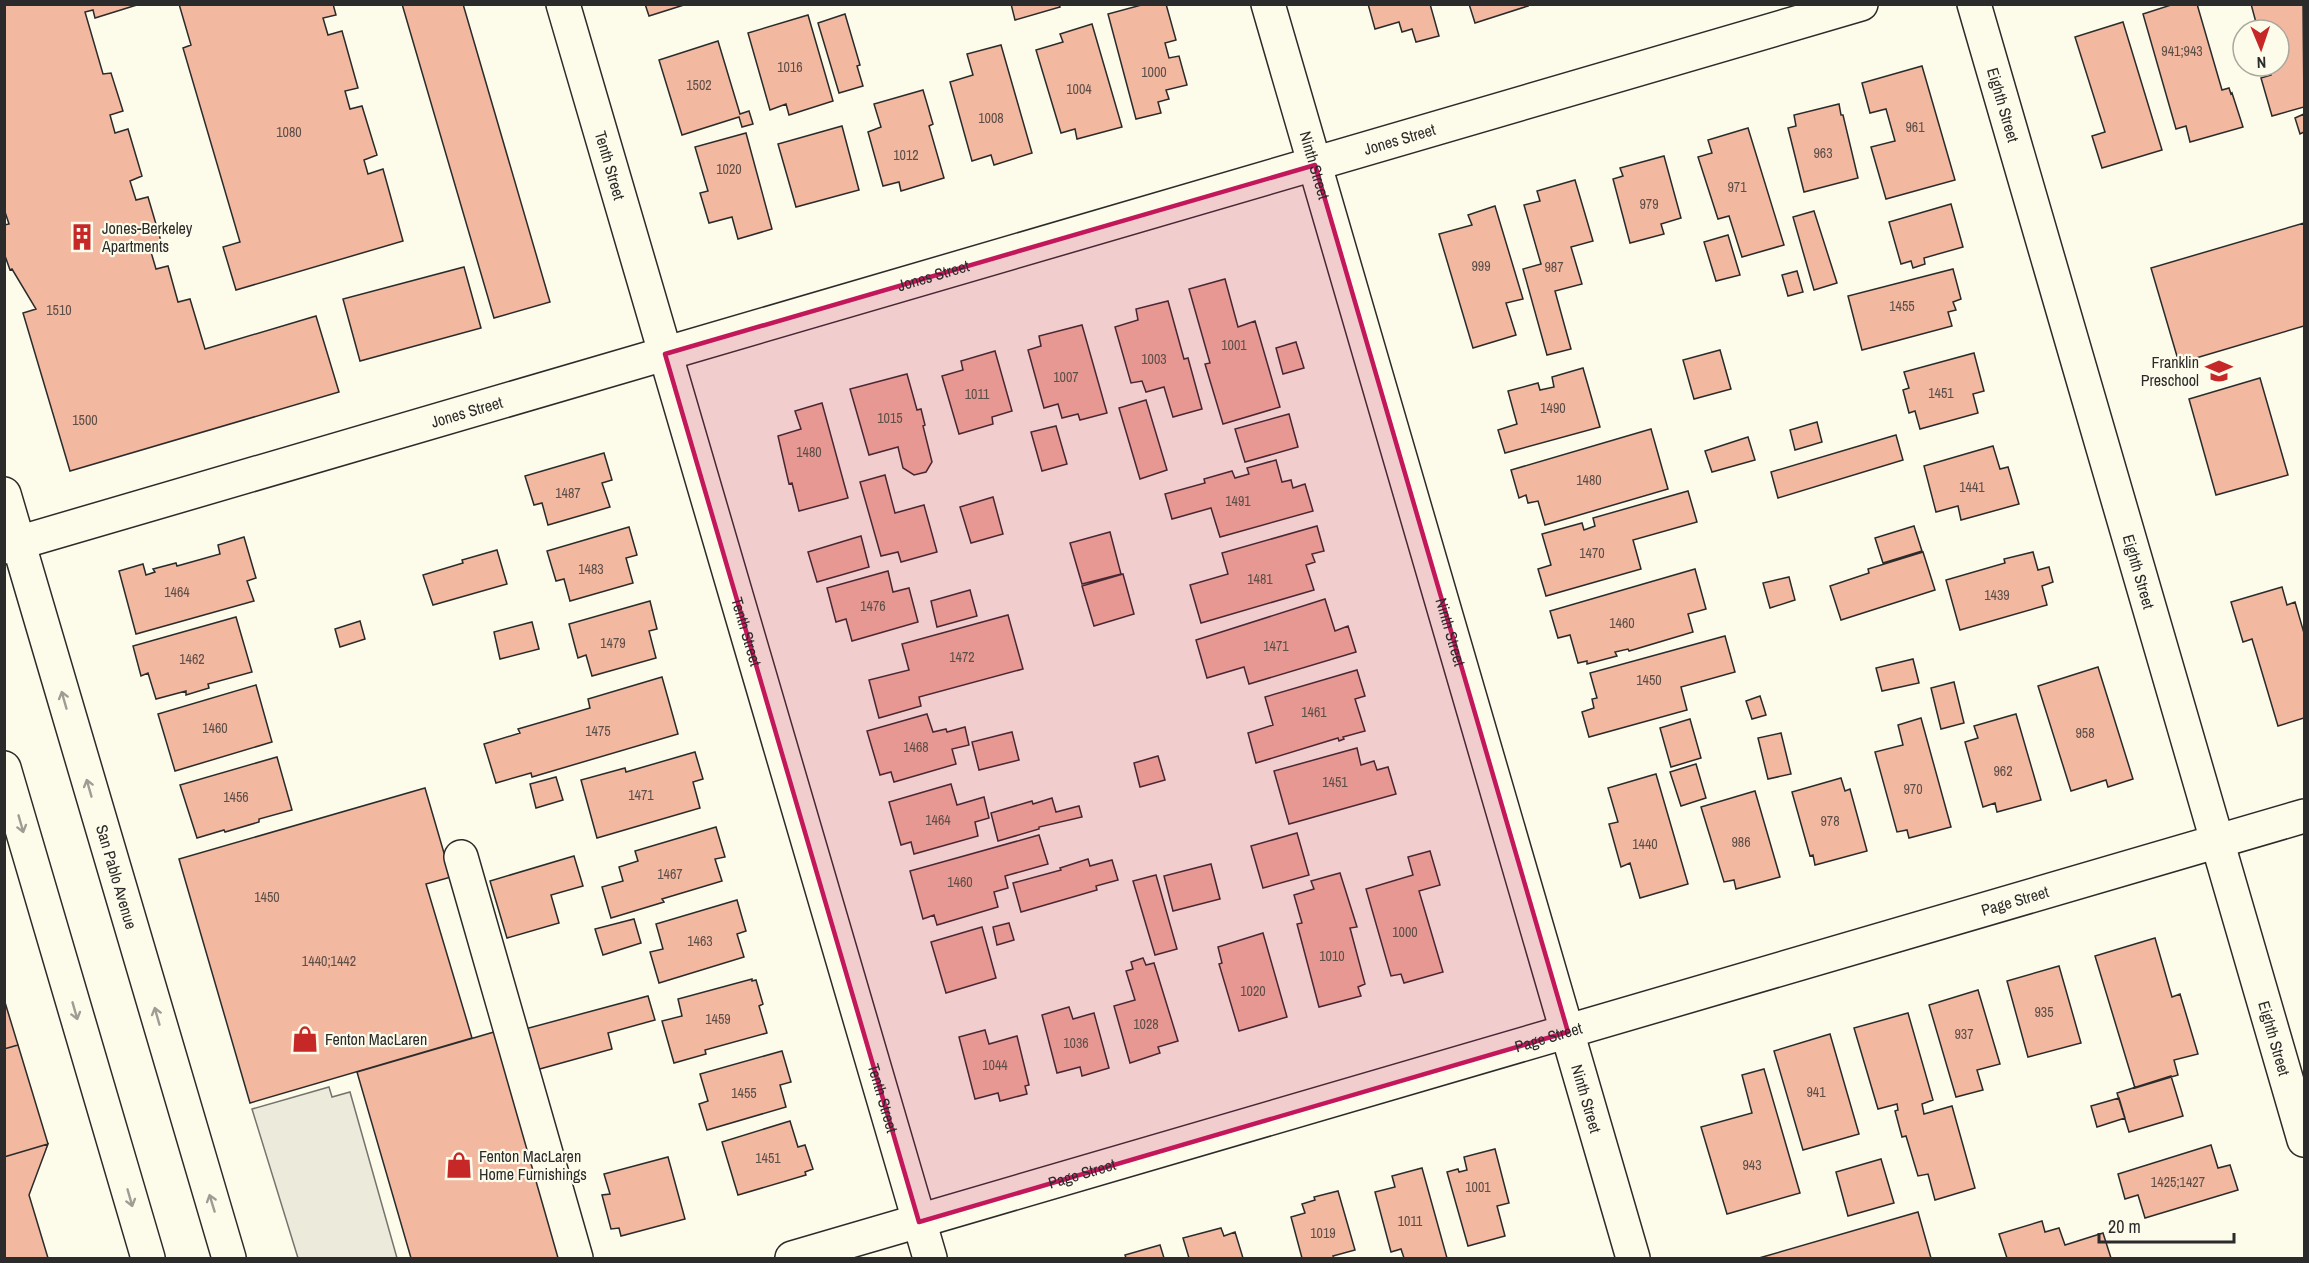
<svg xmlns="http://www.w3.org/2000/svg" width="2309" height="1263" viewBox="0 0 2309 1263" font-family="'Archivo Narrow',sans-serif">
<rect width="100%" height="100%" fill="#fdfbea"/>
<path fill="#eceadb" stroke="#74746e" stroke-width="1.5" d="M329 1087 332 1097 350 1092 397 1258H298L252 1109Z"/>
<path fill="#f2b8a0" stroke="#2b2b2b" stroke-width="1.5" d="M4 4H140L95 18 93 10 85 12 103 74 111 73 123 111 110 115 115 133 128 129 142 176 130 181 136 200 148 197 163 248 151 252 156 269 168 266 178 302 190 299 205 349 316 316 339 392 70 471 23 313 36 309 12 269 10 270 4 253V225L9 224 4 209Z
M179 4H333L336 15 323 18 328 35 342 31 358 88 345 91 350 109 362 106 377 155 364 160 368 174 383 169 403 241 236 290 223 247 240 242 183 48 191 45Z
M402 4H463L550 302 494 318Z
M645 4H687L649 16Z
M1011 4H1059L1060 7 1015 20Z
M1145 4H1166L1176 40 1165 43 1169 58 1179 56 1187 85 1166 90 1169 99 1158 102 1161 113 1136 119 1108 14Z
M1368 4H1430L1439 36 1416 42 1412 29 1402 32 1399 22 1375 29Z
M1469 4H1527L1528 6 1475 23Z
M2174 4H2197L2222 90 2229 88 2231 94 2232 93 2243 127 2190 142 2186 126 2176 129 2143 14Z
M2251 4H2303L2304 107 2272 116 2261 78 2271 75 2268 66H2279V30H2258Z
M845 14 860 65 857 66 863 86 839 93 818 23Z
M808 15 833 101 789 115 786 104 770 110 748 33Z
M2123 22 2162 150 2102 168 2092 136 2105 132 2075 37Z
M1092 24 1122 127 1077 139 1075 129 1061 133 1036 50 1063 42 1060 34Z
M718 41 740 114 749 111 753 124 742 127 739 117 682 135 659 60Z
M1001 45 1032 153 994 165 991 155 972 161 950 82 973 75 967 54Z
M1922 66 1955 180 1886 199 1871 147 1895 141 1886 109 1870 113 1862 83Z
M923 90 933 124 929 126 944 178 901 191 899 182 883 186 868 132 881 127 874 104Z
M1839 104 1841 115H1843L1858 178 1804 192 1788 128 1796 126 1794 115Z
M2304 114V132L2300 134 2295 118Z
M842 126 859 190 796 207 778 144Z
M1748 128 1784 245 1742 257 1729 216 1718 219 1698 157 1712 153 1708 140Z
M746 133 772 229 738 239 732 217 709 223 700 193 708 191 695 147Z
M1664 156 1681 218 1661 224 1664 234 1630 243 1613 179 1623 176 1620 168Z
M1575 180 1593 241 1571 247 1582 284 1555 291 1571 349 1547 355 1523 269 1541 264 1524 205 1540 201 1537 191Z
M1951 204 1963 247 1924 258 1925 264 1913 268 1911 261 1901 264 1889 222Z
M1495 206 1523 299 1506 303 1516 335 1473 348 1439 234 1472 225 1468 215Z
M1814 211 1837 283 1814 290 1793 217Z
M2304 223V326L2179 363 2151 268Z
M1728 235 1740 275 1716 281 1704 242Z
M464 267 481 328 360 361 343 299Z
M1953 269 1961 299 1953 302 1956 310 1948 312 1952 326 1862 350 1848 296Z
M1797 271 1803 292 1788 296 1782 275Z
M1225 279 1238 327 1255 321 1280 407 1223 424 1205 364 1210 363 1189 289Z
M1168 301 1184 359 1188 358 1202 409 1173 417 1164 387 1146 392 1142 381 1131 383 1115 327 1138 320 1136 309Z
M1082 325 1107 413 1080 420 1078 414 1062 418 1058 404 1044 408 1028 350 1041 346 1039 336Z
M1296 342 1304 368 1283 374 1276 348Z
M1720 350 1731 389 1694 399 1683 360Z
M995 351 1012 411 992 417 993 424 959 434 942 376 963 370 961 361Z
M1974 353 1984 391 1973 394 1978 413 1920 429 1915 411 1909 413 1903 390 1909 388 1904 372Z
M1583 368 1600 427 1505 453 1498 430 1517 424 1508 391 1538 383 1540 390 1554 387 1552 377Z
M907 374 917 410 921 409 925 425 923 426 932 462 926 472 914 475 903 468 898 447 869 455 850 389Z
M2260 378 2288 475 2216 495 2189 399Z
M1146 400 1167 470 1140 479 1119 408Z
M822 403 848 498 799 511 792 483 789 484 778 436 801 429 795 411Z
M1289 414 1298 447 1245 462 1235 429Z
M1817 422 1822 442 1795 450 1790 430Z
M1056 426 1067 464 1042 471 1031 432Z
M1651 429 1668 489 1545 525 1538 501 1528 503 1526 495 1519 498 1511 470Z
M1896 435 1903 460 1778 498 1771 472Z
M1748 437 1755 460 1712 472 1705 451Z
M1993 446 2000 469 2008 467 2019 504 1961 520 1958 506 1936 512 1924 466Z
M604 453 612 480 602 483 610 507 548 525 542 503 534 505 525 476Z
M1276 460 1282 482 1291 480 1293 488 1305 484 1313 511 1220 537 1211 508 1172 519 1165 494 1205 483 1204 479 1232 471 1235 478 1249 474 1247 468Z
M885 475 895 513 924 505 937 552 901 562 898 552 881 556 860 482Z
M1688 491 1697 522 1633 540 1641 569 1546 596 1538 569 1551 565 1542 534 1582 523 1584 530 1595 526 1593 518Z
M993 497 1003 534 971 543 960 507Z
M1317 526 1324 551 1312 554 1315 562 1306 565 1314 590 1201 623 1190 585 1228 574 1222 553Z
M1914 526 1922 551 1883 563 1875 538Z
M629 527 637 555 626 558 633 583 570 601 564 579 556 581 547 551Z
M1110 532 1121 574 1082 584 1070 543Z
M861 536 869 567 817 582 808 552Z
M244 537 256 578 247 581 254 601 136 634 119 571 143 564 146 575 155 572 153 569 176 563 177 566 220 554 218 545Z
M497 550 507 584 433 605 423 575 463 563 462 560Z
M1923 552 1935 590 1841 620 1830 586 1869 573 1868 569Z
M2033 552 2038 570 2049 567 2053 582 2042 586 2047 605 1960 630 1946 580 2005 563 2004 559Z
M1695 569 1706 609 1688 614 1693 632 1629 651 1628 649 1615 652 1617 656 1587 664V661L1578 663 1570 635 1558 638 1550 611Z
M888 571 893 592 909 588 918 622 852 641 846 619 836 622 827 588Z
M1123 574 1134 614 1094 626 1082 586Z
M1789 577 1795 600 1770 608 1763 583Z
M2282 587 2287 605 2295 602 2304 633V718L2278 726 2252 639 2243 642 2231 602Z
M970 590 977 616 937 627 931 601Z
M1325 599 1335 631 1348 626 1356 652 1249 684 1244 667 1207 678 1196 640Z
M650 601 657 629 649 631 656 658 592 676 586 655 578 658 569 624Z
M1008 615 1023 669 919 697 921 706 879 718 869 680 909 670 902 644Z
M236 617 252 672 208 684 209 688 186 695V691L156 699 148 673 141 676 133 646Z
M360 621 365 639 340 647 335 629Z
M532 622 539 649 500 659 494 632Z
M1725 636 1735 672 1681 687 1687 710 1589 737 1582 712 1594 708 1592 699 1597 698 1590 673Z
M1913 659 1919 683 1882 691 1876 668Z
M2098 667 2133 779 2108 787 2106 780 2071 791 2038 686Z
M1357 670 1365 696 1355 699 1365 731 1343 737 1344 739 1339 741 1338 738 1256 763 1248 733 1273 725 1265 697Z
M662 677 678 734 532 777 531 773 496 783 484 744 520 733 518 729 590 708 588 699Z
M1954 682 1964 723 1941 729 1931 688Z
M256 685 272 742 175 771 158 714Z
M1760 696 1766 715 1752 719 1746 701Z
M927 714 933 732 946 729 947 732 965 727 969 745 952 749 956 764 894 782 891 772 880 775 867 731Z
M2016 714 2041 800 1997 812 1995 803 1983 807 1965 742 1978 738 1974 726Z
M1921 718 1951 827 1909 838 1907 830 1897 832 1875 752 1903 745 1898 725Z
M1690 719 1701 758 1671 767 1660 728Z
M1012 732 1019 760 979 770 972 742Z
M1781 733 1791 774 1768 779 1758 738Z
M1357 748 1361 765 1374 761 1377 770 1388 767 1396 794 1289 824 1274 771Z
M695 752 703 779 693 782 700 808 597 838 581 780 625 768 626 772Z
M1158 756 1165 780 1140 787 1134 763Z
M277 757 292 810 259 819V822L225 832 224 830 197 838 180 785Z
M1696 764 1706 798 1681 806 1670 772Z
M1656 774 1688 884 1640 898 1630 863 1621 867 1609 824 1618 822 1608 788Z
M556 777 563 800 536 808 530 784Z
M1841 778 1845 791 1850 789 1867 851 1815 865 1813 855 1810 856 1792 792Z
M951 784 957 805 984 797 989 818 975 822 978 836 914 854 911 842 901 845 889 802Z
M425 788 451 877 426 884 472 1038 250 1103 179 859Z
M1755 791 1780 877 1736 889 1734 880 1724 882 1701 807Z
M1052 798 1056 812 1079 806 1082 817 1039 827V829L998 841 991 813 1032 801 1033 804Z
M716 827 725 857 715 859 722 881 662 899 664 902 611 918 602 887 623 881 619 867 638 861 635 851Z
M1297 833 1309 875 1263 888 1251 846Z
M1039 835 1048 864 1005 876 1008 888 994 892 998 907 937 925 934 915 923 919 910 871Z
M1430 851 1440 885 1419 891 1443 972 1404 983 1401 974 1391 976 1366 889 1413 875 1408 857Z
M574 856 583 886 551 895 559 923 507 938 490 881Z
M1088 859 1090 866 1112 860 1118 880 1096 886 1097 890 1021 912 1013 883 1061 870 1060 868Z
M1211 864 1220 899 1173 911 1164 876Z
M1340 873 1357 927 1350 928 1365 984 1358 987 1361 996 1319 1007 1297 924 1302 923 1294 895 1314 889 1311 881Z
M1156 875 1177 949 1155 955 1133 881Z
M737 900 746 931 737 934 744 957 659 983 650 952 663 949 656 924Z
M634 919 641 943 603 955 595 929Z
M1009 923 1014 940 997 945 993 927Z
M982 927 996 978 946 993 931 942Z
M1263 933 1287 1017 1239 1031 1219 964 1222 963 1218 947Z
M2155 938 2172 997 2180 994 2198 1054 2174 1060 2178 1075 2135 1088 2095 956Z
M1143 958 1146 965 1154 963 1178 1041 1158 1047 1160 1053 1130 1063 1114 1006 1135 1000 1126 971 1133 969 1131 962Z
M2059 966 2081 1043 2028 1057 2007 981Z
M752 979V981L756 980 763 1004 759 1006 767 1033 705 1050 706 1054 674 1063 662 1021 682 1016 678 999Z
M1978 990 2000 1064 1977 1070 1983 1090 1956 1097 1929 1005Z
M648 996 655 1020 608 1033 612 1049 536 1070 525 1029Z
M4 999 18 1045 4 1049Z
M1069 1007 1073 1019 1094 1013 1109 1068 1082 1076 1080 1067 1057 1073 1042 1015Z
M1908 1013 1933 1100 1922 1104 1924 1114 1952 1106 1975 1188 1935 1200 1928 1174 1918 1176 1906 1136 1902 1137 1895 1111 1898 1110 1897 1104 1878 1109 1854 1028Z
M985 1030 989 1044 1017 1036 1029 1085 1025 1086 1027 1094 1000 1101 998 1093 975 1099 959 1037Z
M494 1032 561 1258H411L357 1072Z
M1830 1034 1859 1134 1803 1150 1774 1051Z
M18 1045 48 1144 4 1157V1049Z
M782 1051 791 1082 780 1085 786 1107 707 1130 699 1104 708 1101 700 1074Z
M1764 1069 1800 1193 1727 1214 1701 1127 1752 1113 1742 1075Z
M2171 1076 2183 1116 2129 1132 2117 1093Z
M2119 1098 2125 1118 2097 1127 2091 1106Z
M790 1121 798 1147 805 1145 813 1169 805 1172 806 1175 738 1195 722 1142Z
M48 1144 29 1195 48 1258H4V1157Z
M2211 1145 2218 1168 2230 1165 2238 1190 2145 1218 2138 1195 2125 1199 2118 1174Z
M1495 1149 1509 1203 1497 1206 1505 1236 1468 1246 1447 1172 1458 1169 1459 1172 1467 1170 1464 1157Z
M668 1157 685 1219 621 1236 619 1228 611 1229 602 1195 610 1194 604 1174Z
M1881 1159 1894 1203 1848 1216 1836 1172Z
M1422 1168 1447 1258H1404L1401 1249 1391 1252 1375 1192 1395 1187 1392 1176Z
M1338 1191 1355 1250 1333 1256 1334 1258H1302L1291 1217 1305 1213 1302 1204 1315 1200 1314 1197Z
M1918 1212 1931 1258H1759Z
M2042 1221 2045 1232 2059 1228 2065 1245 2103 1233 2111 1258H2007L1999 1234Z
M1221 1228 1224 1236 1235 1232 1243 1258H1189L1183 1238Z
M1160 1245 1164 1258H1126L1125 1255Z"/>
<g fill="none" stroke-linecap="round" stroke-linejoin="round">
<defs>
<g id="minor">
<path id="s1" d="M563 4 930 1258"/>
<path id="s2" d="M1268 4 1633 1258"/>
<path id="s3" d="M1974 4 2304 1140"/>
<path id="s4" d="M4 547 1861 4"/>
<path d="M461 857 576 1258"/>
<path id="s5" d="M792 1258 2304 816"/>
</g>
<g id="major">
<path id="s6" d="M4 494 229 1258"/>
<path d="M4 768 148 1258"/>
</g>
</defs>
<use href="#minor" stroke="#2b2b2b" stroke-width="36"/>
<use href="#major" stroke="#2b2b2b" stroke-width="36"/>
<use href="#minor" stroke="#fdfbea" stroke-width="33"/>
<use href="#major" stroke="#fdfbea" stroke-width="33"/>
</g>
<defs><path id="oneway-shaft" d="M-6 0H5M1.5-3L5.5 0L1.5 3" fill="none" stroke-width="1.6" stroke-linecap="round" stroke-linejoin="round" transform="scale(1.5)"/></defs>
<g stroke="#9e9d94">
<use href="#oneway-shaft" transform="translate(64 700) rotate(-106)"/>
<use href="#oneway-shaft" transform="translate(89 788) rotate(-106)"/>
<use href="#oneway-shaft" transform="translate(21 824) rotate(74)"/>
<use href="#oneway-shaft" transform="translate(75 1011) rotate(74)"/>
<use href="#oneway-shaft" transform="translate(157 1016) rotate(-106)"/>
<use href="#oneway-shaft" transform="translate(130 1198) rotate(74)"/>
<use href="#oneway-shaft" transform="translate(212 1203) rotate(-107)"/>
</g>
<path fill="#c2185b" fill-opacity="0.2" stroke="#c2185b" stroke-width="4.5" stroke-linejoin="round" d="M1315 165 1568 1032 919 1222 665 354Z"/>
<defs>
<symbol id="building-bare" viewBox="-9 -9 18 18"><path d="M-4-6H4V6H1V3H-1V6H-4ZM-2.5-4.3h1.7v1.8h-1.7ZM.8-4.3h1.7v1.8H.8ZM-2.5-1h1.7V.8h-1.7ZM.8-1h1.7V.8H.8Z" fill="#c62828" stroke="#fdfbea" stroke-width="2.5" paint-order="stroke"/></symbol>
<symbol id="school-bare" viewBox="-9 -9 18 18"><path d="M0-5L7-2L0 1L-7-2ZM-4 1L0 2.5L4 1V4Q0 6-4 4Z" fill="#c62828" stroke="#fdfbea" stroke-width="2.5" paint-order="stroke"/></symbol>
<symbol id="shop-bare" viewBox="-9 -9 18 18"><path d="M-5-2.5h2.3a2.7 3.5 0 0 1 5.4 0H5L5.5 6h-11ZM-1.5-2.5h3a1.5 2.3 0 0 0-3 0Z" fill="#c62828" stroke="#fdfbea" stroke-width="2.5" paint-order="stroke"/></symbol>
</defs>
<g fill-rule="evenodd">
<use href="#building-bare" x="63" y="218" width="38" height="38"/>
<use href="#school-bare" x="2200" y="352" width="38" height="38"/>
<use href="#shop-bare" x="286" y="1020" width="38" height="38"/>
<use href="#shop-bare" x="440" y="1146" width="38" height="38"/>
</g>
<g text-anchor="middle" dominant-baseline="central" stroke-width="4.5" stroke-linejoin="round" paint-order="stroke">
<g font-size="14" fill="#5d4e48">
<text x="2182" y="51">941;943</text>
<text x="790" y="67">1016</text>
<text x="1154" y="72">1000</text>
<text x="699" y="85">1502</text>
<text x="1079" y="89">1004</text>
<text x="991" y="118">1008</text>
<text x="1915" y="127">961</text>
<text x="289" y="132">1080</text>
<text x="1823" y="153">963</text>
<text x="906" y="155">1012</text>
<text x="729" y="169">1020</text>
<text x="1737" y="187">971</text>
<text x="1649" y="204">979</text>
<text x="1481" y="266">999</text>
<text x="1554" y="267">987</text>
<text x="1902" y="306">1455</text>
<text x="59" y="310">1510</text>
<text x="1234" y="345">1001</text>
<text x="1154" y="359">1003</text>
<text x="1066" y="377">1007</text>
<text x="1941" y="393">1451</text>
<text x="977" y="394">1011</text>
<text x="1553" y="408">1490</text>
<text x="890" y="418">1015</text>
<text x="85" y="420">1500</text>
<text x="809" y="452">1480</text>
<text x="1589" y="480">1480</text>
<text x="1972" y="487">1441</text>
<text x="568" y="493">1487</text>
<text x="1238" y="501">1491</text>
<text x="1592" y="553">1470</text>
<text x="591" y="569">1483</text>
<text x="1260" y="579">1481</text>
<text x="177" y="592">1464</text>
<text x="1997" y="595">1439</text>
<text x="873" y="606">1476</text>
<text x="1622" y="623">1460</text>
<text x="613" y="643">1479</text>
<text x="1276" y="646">1471</text>
<text x="962" y="657">1472</text>
<text x="192" y="659">1462</text>
<text x="1649" y="680">1450</text>
<text x="1314" y="712">1461</text>
<text x="215" y="728">1460</text>
<text x="598" y="731">1475</text>
<text x="2085" y="733">958</text>
<text x="916" y="747">1468</text>
<text x="2003" y="771">962</text>
<text x="1335" y="782">1451</text>
<text x="1913" y="789">970</text>
<text x="641" y="795">1471</text>
<text x="236" y="797">1456</text>
<text x="938" y="820">1464</text>
<text x="1830" y="821">978</text>
<text x="1741" y="842">986</text>
<text x="1645" y="844">1440</text>
<text x="670" y="874">1467</text>
<text x="960" y="882">1460</text>
<text x="267" y="897">1450</text>
<text x="1405" y="932">1000</text>
<text x="700" y="941">1463</text>
<text x="1332" y="956">1010</text>
<text x="329" y="961">1440;1442</text>
<text x="1253" y="991">1020</text>
<text x="2044" y="1012">935</text>
<text x="718" y="1019">1459</text>
<text x="1146" y="1024">1028</text>
<text x="1964" y="1034">937</text>
<text x="1076" y="1043">1036</text>
<text x="995" y="1065">1044</text>
<text x="1816" y="1092">941</text>
<text x="744" y="1093">1455</text>
<text x="768" y="1158">1451</text>
<text x="1752" y="1165">943</text>
<text x="2178" y="1182">1425;1427</text>
<text x="1478" y="1187">1001</text>
<text x="1410" y="1221">1011</text>
<text x="1323" y="1233">1019</text>
</g>
<g font-size="16" fill="#2b2b2b" stroke="#fdfbea">
<text stroke="none"><textPath href="#s3" startOffset="105">Eighth Street</textPath></text>
<text stroke="none"><textPath href="#s4" startOffset="1454">Jones Street</textPath></text>
<text stroke="none"><textPath href="#s1" startOffset="168">Tenth Street</textPath></text>
<text stroke="none"><textPath href="#s2" startOffset="168">Ninth Street</textPath></text>
<text stroke="none"><textPath href="#s4" startOffset="968">Jones Street</textPath></text>
<text stroke="none"><textPath href="#s4" startOffset="482">Jones Street</textPath></text>
<text stroke="none"><textPath href="#s3" startOffset="591">Eighth Street</textPath></text>
<text stroke="none"><textPath href="#s2" startOffset="654">Ninth Street</textPath></text>
<text stroke="none"><textPath href="#s1" startOffset="654">Tenth Street</textPath></text>
<text stroke="none"><textPath href="#s6" startOffset="399">San Pablo Avenue</textPath></text>
<text stroke="none"><textPath href="#s5" startOffset="1274">Page Street</textPath></text>
<text stroke="none"><textPath href="#s5" startOffset="788">Page Street</textPath></text>
<text stroke="none"><textPath href="#s3" startOffset="1077">Eighth Street</textPath></text>
<text stroke="none"><textPath href="#s1" startOffset="1140">Tenth Street</textPath></text>
<text stroke="none"><textPath href="#s2" startOffset="1140">Ninth Street</textPath></text>
<text stroke="none"><textPath href="#s5" startOffset="302">Page Street</textPath></text>
</g>
<g font-size="16" fill="#2b2b2b" stroke="#fdfbea" text-anchor="start">
<text x="102" y="228">Jones-Berkeley<tspan x="102" dy="18">Apartments</tspan></text>
<text x="2199" y="362" text-anchor="end">Franklin<tspan x="2199" dy="18">Preschool</tspan></text>
<text x="325" y="1039">Fenton MacLaren</text>
<text x="479" y="1156">Fenton MacLaren<tspan x="479" dy="18">Home Furnishings</tspan></text>
</g>
</g>
<rect width="2309" height="1263" fill="none" stroke="#2b2b2b" stroke-width="12"/>
<g transform="translate(2261 48) rotate(178)"><circle r="28" fill="#fdfbea" stroke="#a9a89e" stroke-width="1.5"/>
<path d="M0-4.5L10 22L0 15L-10 22Z" fill="#c62828"/>
<text y="-9" font-size="16" font-weight="bold" text-anchor="middle" fill="#2b2b2b">N</text>
</g>
<path d="M2099 1233v9h135v-9" fill="none" stroke="#2b2b2b" stroke-width="3"/>
<text x="2108" y="1233" font-size="18" fill="#2b2b2b" stroke="#fdfbea" stroke-width="4.5" paint-order="stroke">20 m</text>
</svg>
